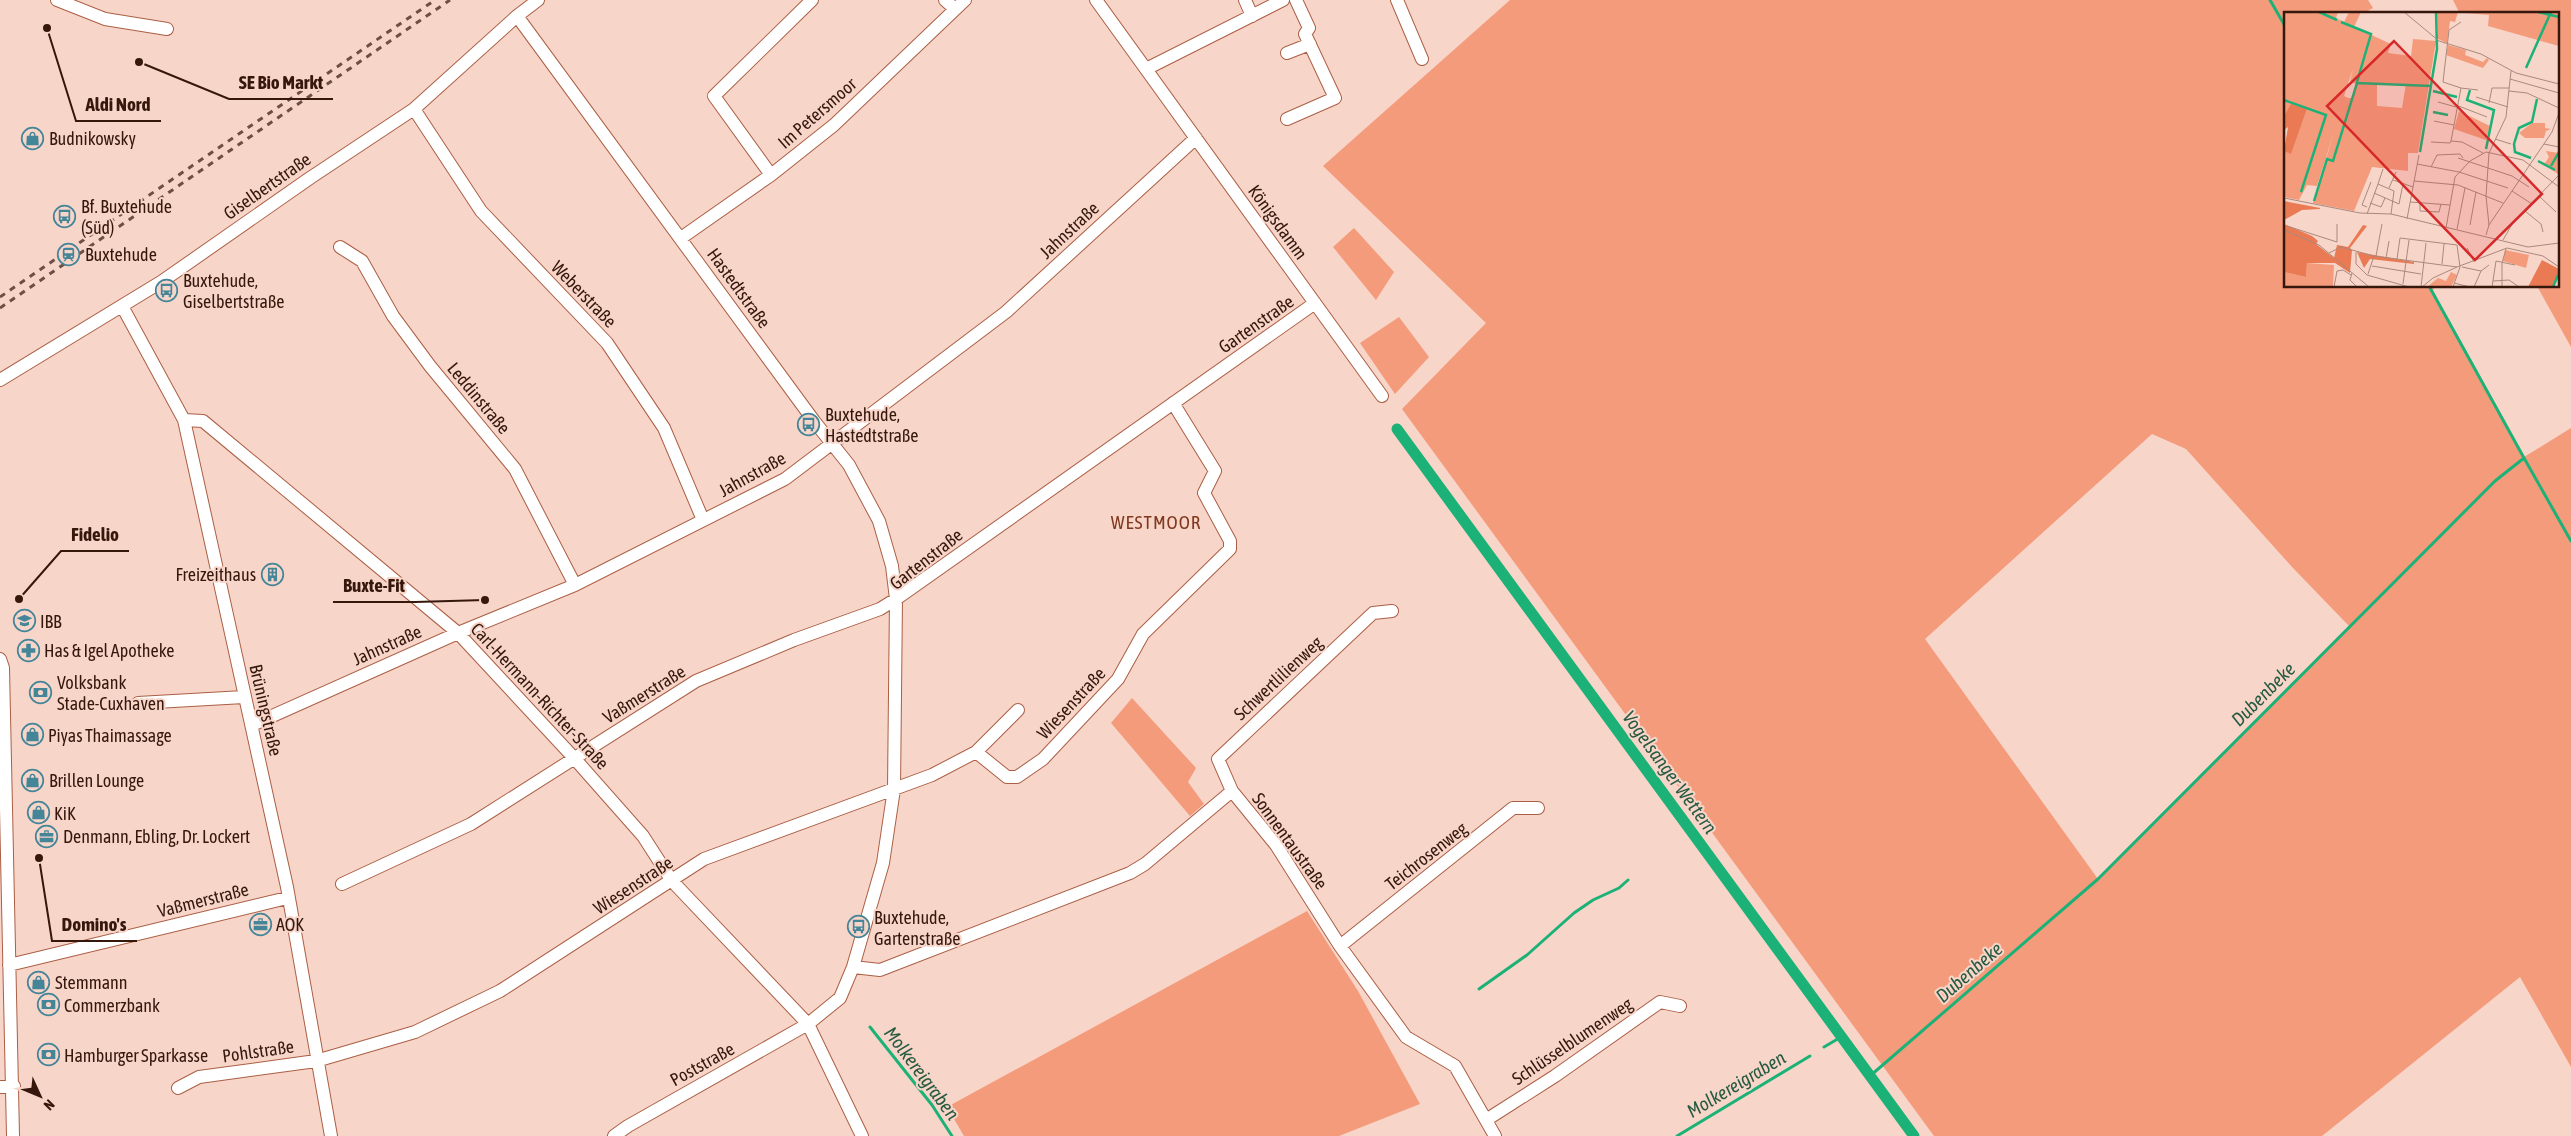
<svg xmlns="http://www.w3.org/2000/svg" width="2571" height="1136" viewBox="0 0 2571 1136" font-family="'Asap Condensed',sans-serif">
<rect width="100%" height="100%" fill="#f8d5c9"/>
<path fill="#f49b7c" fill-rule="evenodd" d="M1510 0H2368L2373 8 2362 14H2285V24L2276 10 2285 26V286H2436L2432 291 2524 457 2571 428V1067L2520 977 2322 1136H1934L1402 409 1486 323 1323 166ZM2152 434 2186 449 2293 568 2349 626 2098 879 1925 639Z
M2453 0H2571V347L2537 286H2557V14H2460Z
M1354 228 1394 272 1376 300 1333 247Z
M1399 317 1429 357 1395 394 1360 343Z
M1132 698 1196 768 1188 782 1204 804 1190 816 1111 723Z
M1307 911 1358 991 1420 1104 1339 1136H964L947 1107Z"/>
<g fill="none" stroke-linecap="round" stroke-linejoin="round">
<path stroke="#1cb277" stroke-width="3" d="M2270 0 2285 26
M2524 458 2571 541
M1479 989 1527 955 1574 913 1593 900 1619 888 1628 880
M870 1027 932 1105 952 1136
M1824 1047 1841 1037
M1870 1076 2098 879 2495 481 2524 458 2429 286
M1677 1136 1810 1056"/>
<path stroke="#1cb277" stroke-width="11" d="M1397 429 1914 1136"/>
<defs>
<path id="street" d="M57 0 105 19 167 29
M945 0 955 9
M1096 0 1382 396
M1245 0 1252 16
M1397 0 1422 59
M517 16 814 421 849 465 879 521 892 566 896 599 894 789 883 863 853 967 840 998 808 1024 628 1126 614 1136
M1287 53 1310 44
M1146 69 1283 0
M414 109 481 211 607 343 664 428 703 520
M1287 119 1335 98 1305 34 1309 28 1296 0
M771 175 714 96 812 0
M681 238 771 175 834 125 965 0
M340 247 362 261 393 316 430 366 515 469 575 585
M122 306 184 420 287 887 331 1136
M0 380 161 282 310 178 414 109 517 16 538 0
M184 420 203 421 458 633 575 759 643 836 672 881 808 1024 862 1136
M0 659 3 668 13 1136
M138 703 244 697
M252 725 458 633 575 585 785 479 1006 312 1196 138
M976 752 1007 777H1017L1043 759 1118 679 1143 634 1230 549V541L1204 493 1215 471 1173 403
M1232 791 1218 759 1373 613 1392 611
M342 884 471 824 696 681 794 640 880 609 896 599 1315 303
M1340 946 1513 808H1538
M9 965 287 898
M853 967 880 970 1130 873 1145 864 1232 791 1276 845 1340 946 1406 1037 1455 1066 1495 1136
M0 1087 14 1086
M178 1088 199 1077 316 1061 415 1032 500 991 704 859 932 775 976 752 1018 710
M1486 1120 1555 1076 1660 1002 1680 1006"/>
</defs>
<use href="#street" stroke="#aa5f44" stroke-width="14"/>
<use href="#street" stroke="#fff" stroke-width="12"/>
<path stroke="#6f4f44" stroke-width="3" stroke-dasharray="6 6" stroke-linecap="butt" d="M0 297 435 0
M0 308 450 0"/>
</g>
<defs>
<symbol id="shop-ring" viewBox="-11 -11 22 22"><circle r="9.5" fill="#f8d5c9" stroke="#448598" stroke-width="1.5"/><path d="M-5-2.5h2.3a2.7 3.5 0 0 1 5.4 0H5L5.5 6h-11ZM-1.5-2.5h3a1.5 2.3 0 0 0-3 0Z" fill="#448598"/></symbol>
<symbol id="bus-ring" viewBox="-11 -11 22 22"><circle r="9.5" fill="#f8d5c9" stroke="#448598" stroke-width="1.5"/><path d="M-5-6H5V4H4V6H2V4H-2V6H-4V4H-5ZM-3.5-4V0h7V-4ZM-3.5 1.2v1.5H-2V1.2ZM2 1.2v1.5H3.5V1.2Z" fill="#448598"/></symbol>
<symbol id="station-ring" viewBox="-11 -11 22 22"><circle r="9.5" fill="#f8d5c9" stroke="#448598" stroke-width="1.5"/><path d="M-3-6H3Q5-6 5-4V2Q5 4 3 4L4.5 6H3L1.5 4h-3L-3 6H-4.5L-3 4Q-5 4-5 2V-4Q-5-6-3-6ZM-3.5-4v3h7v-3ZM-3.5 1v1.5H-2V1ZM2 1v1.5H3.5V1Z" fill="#448598"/></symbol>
<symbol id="building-ring" viewBox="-11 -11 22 22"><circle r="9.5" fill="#f8d5c9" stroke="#448598" stroke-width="1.5"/><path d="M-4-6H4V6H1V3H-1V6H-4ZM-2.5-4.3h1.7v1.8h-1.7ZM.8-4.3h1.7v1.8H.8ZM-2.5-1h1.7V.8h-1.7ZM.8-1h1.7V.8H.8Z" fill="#448598"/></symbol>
<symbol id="university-ring" viewBox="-11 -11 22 22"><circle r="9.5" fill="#f8d5c9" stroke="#448598" stroke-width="1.5"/><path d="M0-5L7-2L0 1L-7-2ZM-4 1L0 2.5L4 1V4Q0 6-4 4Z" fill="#448598"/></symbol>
<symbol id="pharmacy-ring" viewBox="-11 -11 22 22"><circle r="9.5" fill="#f8d5c9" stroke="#448598" stroke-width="1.5"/><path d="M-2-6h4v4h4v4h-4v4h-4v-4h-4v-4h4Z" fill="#448598"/></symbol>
<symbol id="bank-ring" viewBox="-11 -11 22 22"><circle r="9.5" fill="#f8d5c9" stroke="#448598" stroke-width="1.5"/><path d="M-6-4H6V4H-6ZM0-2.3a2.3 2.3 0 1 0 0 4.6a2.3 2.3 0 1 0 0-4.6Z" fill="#448598"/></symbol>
<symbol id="office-ring" viewBox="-11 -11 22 22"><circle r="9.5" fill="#f8d5c9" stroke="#448598" stroke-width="1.5"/><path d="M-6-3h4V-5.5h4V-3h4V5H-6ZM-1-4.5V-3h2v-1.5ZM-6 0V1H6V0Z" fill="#448598"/></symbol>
</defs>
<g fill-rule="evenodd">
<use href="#shop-ring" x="20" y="126" width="25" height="25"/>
<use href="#bus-ring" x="52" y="204" width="25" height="25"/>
<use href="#station-ring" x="56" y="242" width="25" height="25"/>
<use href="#bus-ring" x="154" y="278" width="25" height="25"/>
<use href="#bus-ring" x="796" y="412" width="25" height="25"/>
<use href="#building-ring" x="260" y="562" width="25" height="25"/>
<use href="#university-ring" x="12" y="608" width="25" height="25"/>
<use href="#pharmacy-ring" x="16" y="638" width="25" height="25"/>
<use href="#bank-ring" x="28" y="680" width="25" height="25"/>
<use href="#shop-ring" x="20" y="722" width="25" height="25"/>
<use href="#shop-ring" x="20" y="768" width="25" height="25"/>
<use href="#shop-ring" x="26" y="800" width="25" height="25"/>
<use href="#office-ring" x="34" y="824" width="25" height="25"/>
<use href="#office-ring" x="248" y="912" width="25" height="25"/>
<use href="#bus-ring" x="846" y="914" width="25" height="25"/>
<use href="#shop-ring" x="26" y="970" width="25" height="25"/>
<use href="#bank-ring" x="36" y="992" width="25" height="25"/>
<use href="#bank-ring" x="36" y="1042" width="25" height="25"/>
</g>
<g text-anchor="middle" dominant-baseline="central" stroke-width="4" stroke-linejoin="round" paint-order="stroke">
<g font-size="18" fill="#35170c" stroke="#f8d5c9">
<text transform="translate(817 113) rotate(-41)">Im Petersmoor</text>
<text transform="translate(267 186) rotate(-35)">Giselbertstraße</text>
<text transform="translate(1278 222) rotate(54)">Königsdamm</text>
<text transform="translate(1069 230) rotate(-43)">Jahnstraße</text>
<text transform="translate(739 288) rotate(54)">Hastedtstraße</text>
<text transform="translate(584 294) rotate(46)">Weberstraße</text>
<text transform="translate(1256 324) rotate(-35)">Gartenstraße</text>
<text transform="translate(479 398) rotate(50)">Leddinstraße</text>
<text transform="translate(752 474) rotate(-29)">Jahnstraße</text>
<text transform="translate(926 559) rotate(-38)">Gartenstraße</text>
<text transform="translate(387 645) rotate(-24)">Jahnstraße</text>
<text transform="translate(1278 678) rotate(-43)">Schwertlilienweg</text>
<text transform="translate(644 694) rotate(-32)">Vaßmerstraße</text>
<text transform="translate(540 696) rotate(47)">Carl-Hermann-Richter-Straße</text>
<text transform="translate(1071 703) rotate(-47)">Wiesenstraße</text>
<text transform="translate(266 710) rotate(77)">Brüningstraße</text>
<text transform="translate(1290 841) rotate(54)">Sonnentaustraße</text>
<text transform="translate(1426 856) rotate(-38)">Teichrosenweg</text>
<text transform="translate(633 885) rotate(-33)">Wiesenstraße</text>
<text transform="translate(203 900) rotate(-14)">Vaßmerstraße</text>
<text transform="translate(1572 1041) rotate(-34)">Schlüsselblumenweg</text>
<text transform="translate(258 1051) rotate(-8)">Pohlstraße</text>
<text transform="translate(702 1064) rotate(-29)">Poststraße</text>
</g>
<g font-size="18" fill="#35170c" stroke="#f8d5c9" text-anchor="start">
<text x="49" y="138">Budnikowsky</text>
<text x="81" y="206">Bf. Buxtehude<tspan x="81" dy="21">(Süd)</tspan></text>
<text x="85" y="254">Buxtehude</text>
<text x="183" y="280">Buxtehude,<tspan x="183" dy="21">Giselbertstraße</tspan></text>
<text x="825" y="414">Buxtehude,<tspan x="825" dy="21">Hastedtstraße</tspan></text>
<text x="256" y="574" text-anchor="end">Freizeithaus</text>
<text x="40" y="621">IBB</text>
<text x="44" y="650">Has &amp; Igel Apotheke</text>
<text x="57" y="682">Volksbank<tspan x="57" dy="21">Stade-Cuxhaven</tspan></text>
<text x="48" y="735">Piyas Thaimassage</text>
<text x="49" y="780">Brillen Lounge</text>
<text x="54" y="813">KiK</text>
<text x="63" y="836">Denmann, Ebling, Dr. Lockert</text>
<text x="874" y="917">Buxtehude,<tspan x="874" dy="21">Gartenstraße</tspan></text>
<text x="276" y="924">AOK</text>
<text x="55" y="982">Stemmann</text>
<text x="64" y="1005">Commerzbank</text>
<text x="64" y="1055">Hamburger Sparkasse</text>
</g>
<g font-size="19" letter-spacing="1" fill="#80391f" stroke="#f8d5c9">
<text x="1156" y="522">WESTMOOR</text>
</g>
<g font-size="19" font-style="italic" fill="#265a41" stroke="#f8d5c9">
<text transform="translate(2263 694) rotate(-45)">Dubenbeke</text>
<text transform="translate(1670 772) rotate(54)">Vogelsanger Wettern</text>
<text transform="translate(1969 972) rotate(-41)">Dubenbeke</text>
<text transform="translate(922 1073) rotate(53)">Molkereigraben</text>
<text transform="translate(1736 1084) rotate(-31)">Molkereigraben</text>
</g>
</g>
<g transform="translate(2284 12)">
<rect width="275" height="275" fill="#f8d5c9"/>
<path d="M0 0H54L52 6 60 10 65 0H77L70 15 107 32 104 41 127 44 129 27 152 29 134 141H124V159L88 155 70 199 29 191 51 117 33 174 23 173 15 188 0 185V139L7 141 23 97 0 104ZM69 57 66 69 72 72 68 86H64L60 84ZM93 72H122L118 96 93 94ZM153 0H174L171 10 166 9 163 31 154 27ZM275 0V34L204 14 205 3 181 1ZM164 33 182 38 181 43 199 50 203 46 205 48 199 56 162 43ZM175 99 206 114 202 128 170 117ZM248 111H261V116L267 117 262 119 260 126H241L235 121ZM262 139 275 141 274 162 254 149 261 151 265 145ZM221 238 245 243 242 256 219 249ZM23 251 50 253 49 274 0 275V260L22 265ZM167 260 173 263 167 275H143L154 266 162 269Z" fill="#f49b7c" fill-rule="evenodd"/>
<path d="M7 92 23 97 7 142 0 139 4 115 0 118V104ZM0 189 36 196V197L18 198 0 208ZM0 212 28 224 34 229 32 232 50 246 53 233 64 235 79 213 83 214 66 236 68 238 66 261 51 251H23L22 265 0 260ZM73 240 130 250V252L86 247 80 256ZM258 248 275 257 270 275H244Z" fill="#e97a53"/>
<path fill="none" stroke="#1cb277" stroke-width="2.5" d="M35 0 53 8M254 0 275 5M57 10 87 22 73 70M242 56 267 0M186 78 183 88 210 98 202 137M149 79 173 85M0 88 42 103 17 180M149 100 164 103M136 140 153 37 152 0M247 146 231 140 230 132 235 116 248 110 253 87M254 149 271 158M267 154 275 140M30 189 43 147 49 149 73 71 147 74M269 275 275 261"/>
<path fill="none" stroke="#aa897d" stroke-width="1" d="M120 0 155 29 197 42 232 61 275 72M177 10 165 18 159 70 177 76 167 129 178 130 199 141M226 67 275 81M177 76 194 78M225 79 243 81 275 96M192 85 224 95M154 90 172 95M205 91 208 76H225M172 93 203 105M150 109 170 113M211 127 227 132M147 130 166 131 167 129M260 132 275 135M174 146 228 164 245 175M133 152 175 160 224 176M147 155 153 143 176 142 179 146M109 168 129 175M130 169 174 173 219 191M94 172 99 157M105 176 112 160M228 179 248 192M90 181 115 192 119 172M255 184 272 200M0 186 76 201 107 202 244 235 275 231M126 190 166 193M136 190V199L155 200 157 192M86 191 97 195 101 186M83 195 78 193 87 170M241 199 257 212 259 220M83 202 94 172 110 179 107 202M123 207 135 143M186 213 192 180M205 213 202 184 205 141 222 105 227 59M3 214 53 230M162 216 171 165 186 149 202 140 239 148 275 175M173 217 181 176M0 218 35 233 85 275M202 223 205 213 268 120 275 101M219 228 230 209 275 163M53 230V212M183 236 190 250M72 240V252L83 263 125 275M45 241 57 235 90 244 173 255 223 236 259 244 275 255M92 244 98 212M102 246 105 229M113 247 116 226 173 233 176 255 169 275M158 252 160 232M88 254 137 262M178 255 197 259M68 261 66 268 73 275M84 262 90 244M209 269 225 268 235 275M170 271 186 275M119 272 125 228M50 275 53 259 59 258 67 263M137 275 142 231M138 275 149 266 173 255M190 275 197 259 205 253M208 275 212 249 231 253M218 275V251L222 237"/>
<path fill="#d62828" fill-opacity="0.15" stroke="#d62828" stroke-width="2.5" d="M110 29 258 182 191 248 43 94Z"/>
<rect width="275" height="275" fill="none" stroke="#35170c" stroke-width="2.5"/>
</g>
<path fill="none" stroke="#35170c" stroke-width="2" d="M139 62L229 99H333M47 28L76 121H161M19 599L61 551H129M485 600L415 602H333M39 858L52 941H137"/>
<g fill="#35170c" stroke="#f8d5c9" stroke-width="2">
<circle cx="139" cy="62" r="5"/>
<circle cx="47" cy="28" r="5"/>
<circle cx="19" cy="599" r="5"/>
<circle cx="485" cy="600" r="5"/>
<circle cx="39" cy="858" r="5"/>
</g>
<g font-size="19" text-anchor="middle" font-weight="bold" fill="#35170c" stroke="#f8d5c9" stroke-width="4" stroke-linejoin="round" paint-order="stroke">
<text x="281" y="89">SE Bio Markt</text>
<text x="118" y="111">Aldi Nord</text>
<text x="95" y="541">Fidelio</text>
<text x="374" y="592">Buxte-Fit</text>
<text x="94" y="931">Domino's</text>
</g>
<g transform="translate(40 1096) rotate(134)" stroke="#f8d5c9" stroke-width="4" paint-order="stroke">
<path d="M0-4L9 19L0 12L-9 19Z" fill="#35170c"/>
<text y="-8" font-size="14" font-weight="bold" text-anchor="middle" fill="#35170c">N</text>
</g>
</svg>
